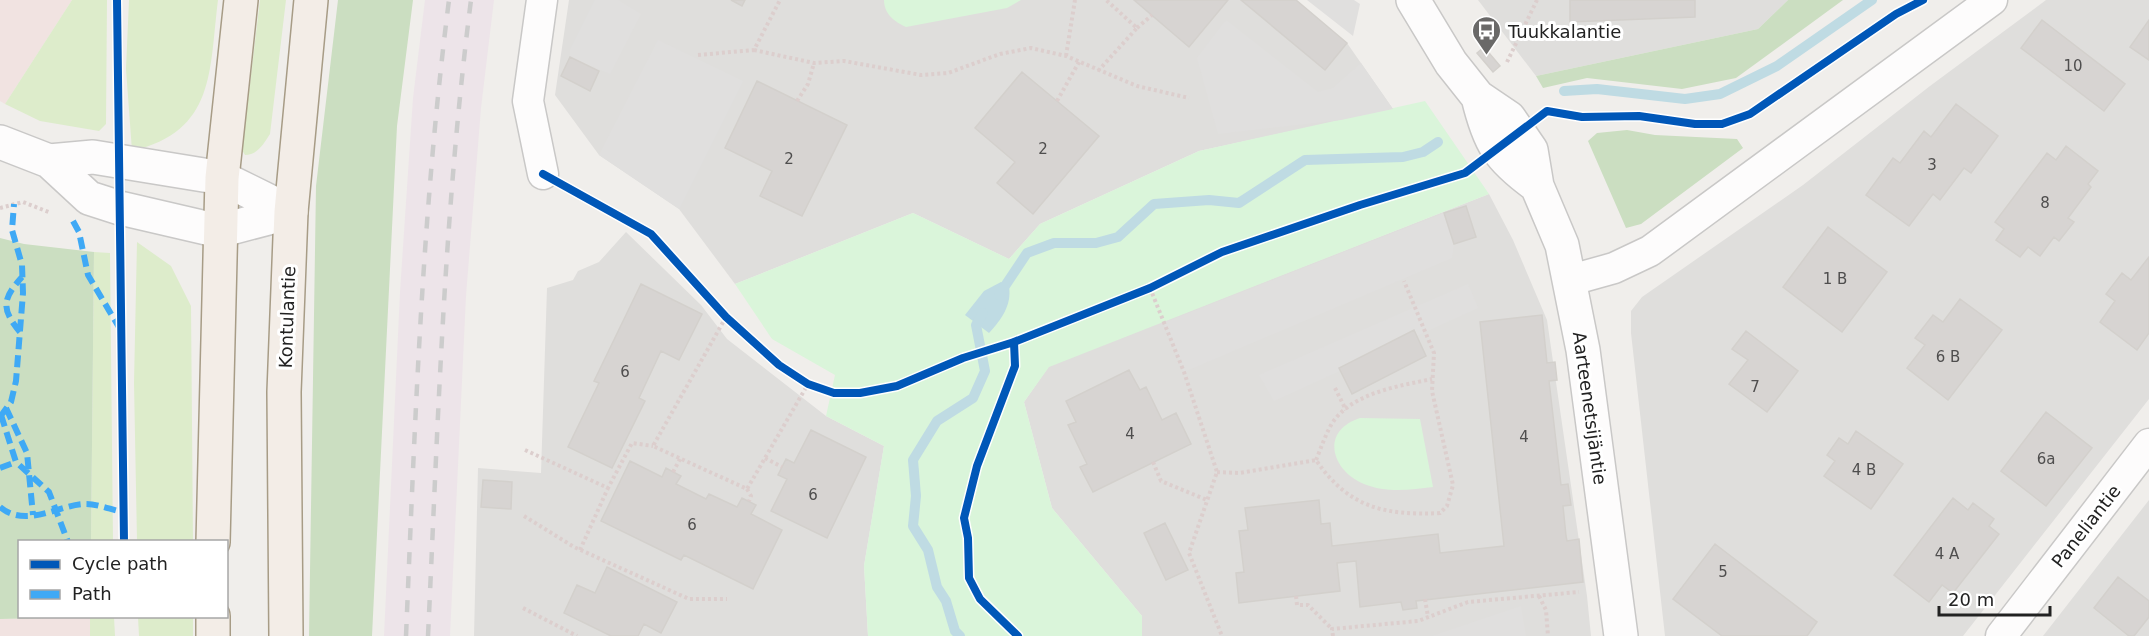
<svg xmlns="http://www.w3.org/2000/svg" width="2149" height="636" viewBox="0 0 2149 636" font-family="'DejaVu Sans',sans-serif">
<rect width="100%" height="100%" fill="#f0eeeb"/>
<path fill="#dfdedc" d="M569 0H1296L1347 43 1393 109 1199 151 1040 224 1009 259 913 213 735 284 679 209 599 155 555 95Z
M1478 0H1788L1758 29 1536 76Z
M2046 0H2149V399L1963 636H1665L1631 333V311L1642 297 1803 185 1930 86Z
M1489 194 1513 240 1547 320 1587 596 1591 636H1142V616L1052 508 1024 402 1049 366Z
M626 232 701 305 727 339 826 416 884 446 864 566 868 636H474L478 468 541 473 547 288 573 280 578 271 599 262Z
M2149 500V636H2043Z"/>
<path fill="#f1e3e1" d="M0 0H72L5 104 0 101Z
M90 617V636H0V619Z"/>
<path fill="#ede4e9" d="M425 0H494L481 108 466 296 450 636H384L400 292 413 98Z"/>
<path fill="#ddeccb" d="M72 0H107L106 124 99 131 40 121 5 104Z
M129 0H218C209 71 216 131 132 151L126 69Z
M260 0H286L270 134C264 143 258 155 245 155L242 150Z
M137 242 171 266 191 306 193 541H137L134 383Z
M94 252 110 253 113 541H91Z
M90 617H114L115 636H90Z
M138 617H193V636H139Z"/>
<path fill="#cbdec1" d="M338 0H413L397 126 372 636H309L316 186Z
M1788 0H1843L1736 78 1682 89 1587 78 1543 88 1536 76 1758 29Z
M1627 130 1655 135 1737 139 1743 148 1641 224 1626 228 1588 141 1597 133Z
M0 238 24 244 94 252 91 541 20 542V616L90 617 0 619Z"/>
<path fill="#daf5da" d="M884 0H1021L1007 8 906 27C895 22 884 14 884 0Z
M1425 101 1489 194 1049 367 1024 402 1052 508 1142 616V636H868L864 566 884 446 826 416 835 375 772 339 735 284 913 213 1009 259 1040 224 1199 151Z
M1360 418 1420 419 1433 487C1410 490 1386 493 1364 484 1331 470 1320 431 1360 418Z"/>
<path fill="#e0dfde" d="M595 0H618L641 14 610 74 570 57V50Z
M1307 0H1354L1360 4 1353 36Z
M1226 20 1318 92 1333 88 1361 63 1393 109 1341 120 1218 134 1197 58Z
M658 40 743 81 679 209 599 155Z
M1444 213 1454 244 1452 258 1184 372 1163 323Z
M1468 284 1478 308 1274 401 1259 375Z
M1521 606 1526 636H1432Z"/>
<path fill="#bfdbe3" d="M1001 282 1009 287C1012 305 1001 320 989 333L965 315 984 291Z"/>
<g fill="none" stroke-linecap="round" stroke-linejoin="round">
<path stroke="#bfdbe3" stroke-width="10" d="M1564 91 1597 89 1685 99 1720 94 1777 66 1872 0
M999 295 1027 253 1054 243H1096L1118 237 1154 204 1209 200 1239 203 1305 160 1403 157 1423 152 1438 142
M960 636 955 631 946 601 937 587 928 550 913 526 916 496 913 460 937 421 973 398 985 371 976 325 983 313"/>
</g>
<path fill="#d7d4d2" stroke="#d3d0cc" stroke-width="1.5" d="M731 0H745L742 6Z
M1134 0H1228L1189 47Z
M1241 0H1296L1347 43 1325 70Z
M1570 0H1695V17L1570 22Z
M2042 20 2125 84 2104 111 2021 48Z
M2149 20V60L2130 47Z
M1484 47 1500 66 1493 72 1477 53Z
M570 57 599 71 590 91 561 76Z
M1022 72 1099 136 1033 214 997 183 1015 162 975 128Z
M757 81 847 125 802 216 760 196 772 171 725 148Z
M1956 104 1998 136 1971 173 1964 168 1940 200 1933 194 1909 226 1866 195 1893 158 1900 163 1924 131 1931 137Z
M2066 146 2098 171 2088 184 2091 187 2068 218 2074 222 2059 241 2054 237 2040 256 2028 247 2020 257 1996 240 2004 229 1995 222 2047 153 2056 160Z
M1466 206 1476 237 1454 244 1444 213Z
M1828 227 1887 272 1842 332 1783 287Z
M2149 257V333L2137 350 2100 322 2115 301 2106 294 2122 273 2131 280Z
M641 284 702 314 679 360 661 351 639 398 645 401 612 468 568 447 599 383 594 381Z
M1960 299 2002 330 1948 400 1907 368 1925 345 1915 338 1933 315 1943 322Z
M1542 315 1547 363 1555 362 1557 380 1549 381 1561 485 1568 484 1571 505 1563 506 1566 536 1567 541 1579 539 1583 582 1416 601 1417 608 1403 610 1401 602 1360 607 1356 561 1337 563 1340 591 1239 603 1236 573 1244 572 1239 531 1248 530 1245 508 1319 500 1321 524 1330 523 1332 546 1438 534 1440 553 1504 546 1480 322Z
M1414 330 1426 356 1352 394 1339 368Z
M1746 331 1798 371 1767 412 1729 384 1748 360 1732 349Z
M1129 370 1140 390 1146 387 1162 420 1176 413 1191 444 1093 492 1080 467 1087 464 1068 425 1076 422 1066 401Z
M2046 412 2092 448 2046 506 2001 471Z
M811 430 866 457 827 538 771 511 787 479 778 475 786 459 794 463Z
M1856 431 1903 464 1871 509 1824 476 1835 461 1827 455 1839 438 1848 444Z
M630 461 662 477 666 468 681 476 676 484 706 499 709 494 737 507 742 498 756 505 751 514 782 530 753 589 684 555 681 560 601 521Z
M483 480 512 482 511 509 481 507Z
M1953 498 1968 510 1973 503 1994 519 1989 526 1999 534 1953 593 1942 585 1929 602 1894 575Z
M1165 523 1188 570 1166 580 1144 533Z
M1715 544 1817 622 1807 636H1722L1673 599Z
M607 567 677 602 661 633 644 624 638 636H611L564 613 577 585 595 593Z
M2118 577 2149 601V617L2134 636H2129L2094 608Z"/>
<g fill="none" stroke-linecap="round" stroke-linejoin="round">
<defs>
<path id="minor" d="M542 0 528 101 543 174
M1571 280 1614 268 1650 251 1992 0
M2001 636 2149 444"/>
<path id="tertiary" d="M1413 0 1451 63 1478 97 1509 118 1531 150 1537 186 1562 245 1583 350 1621 636
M1478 97C1489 143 1498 158 1537 186
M0 142 49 161 89 198 120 208 219 231 291 212
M49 161 93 157 222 178 291 212"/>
<path id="primary" d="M213 542 222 178 241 0
M213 616V636
M286 636 284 392 291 212 311 0"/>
</defs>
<use href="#minor" stroke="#c9c8c7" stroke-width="33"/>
<use href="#tertiary" stroke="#c9c8c7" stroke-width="36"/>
<use href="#primary" stroke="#a79c86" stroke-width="36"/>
<path stroke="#dccecd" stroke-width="4" stroke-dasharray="3 3" stroke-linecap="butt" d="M1137 28 1152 15
M754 50 814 63 844 61 921 75 948 73 1000 54 1031 48 1066 56 1137 86 1189 98
M698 55 754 50 780 0
M1066 56 1075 0
M1507 62 1537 0
M1098 71 1137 28 1106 0
M797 101 808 84 814 63
M1057 101 1079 62
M0 208 23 202 51 213
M1150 288 1184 372 1217 472 1189 553 1222 636
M726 317 653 446 747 489 808 384
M1335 388 1346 410
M525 450 608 488 632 443 653 446
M765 458 782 467
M1316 460C1321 448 1325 436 1331 425 1350 393 1399 386 1432 379
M1153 462 1161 481 1207 500
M673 472 680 459
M1217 472 1239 473 1316 460C1348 507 1384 516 1440 513L1447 506 1453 485 1432 391 1434 353 1404 281
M747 489 751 496 749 501
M524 516 574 547 689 599H727
M580 550 608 488
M1296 596 1297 605H1308L1332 629
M1539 596 1546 610 1548 636
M1425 599 1428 617
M523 608 577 636
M1333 636 1332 629 1418 621 1468 602 1579 592"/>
<use href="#minor" stroke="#fdfcfc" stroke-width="30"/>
<use href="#tertiary" stroke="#fdfcfc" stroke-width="33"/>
<use href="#primary" stroke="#f3ede7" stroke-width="33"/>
<path stroke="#ccc" stroke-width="4.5" stroke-dasharray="12 12" stroke-linecap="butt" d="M406 636C415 424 422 211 449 0
M428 636C438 424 444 211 471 0"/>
<path stroke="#3fa9f5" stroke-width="6" stroke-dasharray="12 6" stroke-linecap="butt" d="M73 221 79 232 88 275 120 329
M20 332C1 309 2 299 22 277
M6 408 27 453 33 515
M1 415 16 462 49 492 68 542
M0 417 11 402 16 381 23 293 22 265 12 230 14 204
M0 468 16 462
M0 507C26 529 60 504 86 504 98 504 112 510 123 512"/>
<defs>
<path id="cycleway" d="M117 0 124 542
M543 174 651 234 726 317 779 365 808 384 834 393H860L897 386 963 358 1014 342 1150 288 1222 252 1360 205 1465 173 1547 111 1582 117 1639 116 1695 124H1722L1750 114 1896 14 1923 0
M1014 342 1015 366 977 466 964 518 968 538 969 578 980 599 1018 636"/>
</defs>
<use href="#cycleway" stroke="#fff" stroke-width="11"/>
<use href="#cycleway" stroke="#0057b8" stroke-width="8"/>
</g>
<defs>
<symbol id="bus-pin" viewBox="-11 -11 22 30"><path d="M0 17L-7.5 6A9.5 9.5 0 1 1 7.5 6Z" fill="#6a6968" stroke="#fff"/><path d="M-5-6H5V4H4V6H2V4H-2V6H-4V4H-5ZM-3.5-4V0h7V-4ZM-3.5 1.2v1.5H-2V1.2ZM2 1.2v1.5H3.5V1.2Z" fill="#fff"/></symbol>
</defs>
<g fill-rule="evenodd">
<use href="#bus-pin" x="1470" y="14" width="33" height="45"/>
</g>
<g text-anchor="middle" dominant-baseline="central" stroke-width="6" stroke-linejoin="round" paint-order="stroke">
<g font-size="15" fill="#4f4e4e">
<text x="2073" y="66">10</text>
<text x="1043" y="149">2</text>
<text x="789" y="159">2</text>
<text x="1932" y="165">3</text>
<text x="2045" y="203">8</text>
<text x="1835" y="279">1 B</text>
<text x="1948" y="357">6 B</text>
<text x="625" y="372">6</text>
<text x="1755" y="387">7</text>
<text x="1130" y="434">4</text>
<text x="1524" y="437">4</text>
<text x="2046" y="459">6a</text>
<text x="1864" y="470">4 B</text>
<text x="813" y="495">6</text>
<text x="692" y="525">6</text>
<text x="1947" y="554">4 A</text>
<text x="1723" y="572">5</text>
</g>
<g font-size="18" fill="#222" stroke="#fff" text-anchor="start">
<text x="1508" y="31">Tuukkalantie</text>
</g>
<g font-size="18" fill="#222" stroke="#fff">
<text transform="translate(287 317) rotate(-88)">Kontulantie</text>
<text transform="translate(1590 408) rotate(82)">Aarteenetsijäntie</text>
<text transform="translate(2086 526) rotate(-52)">Paneliantie</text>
</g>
</g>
<rect x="18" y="540" width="210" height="78" fill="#ffffff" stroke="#a7a7a7" stroke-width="1.5"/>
<rect x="30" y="560" width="30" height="9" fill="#0057b8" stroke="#a7a7a7" stroke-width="1.5"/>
<text x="72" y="570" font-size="18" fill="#222222">Cycle path</text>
<rect x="30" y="590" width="30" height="9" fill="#3fa9f5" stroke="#a7a7a7" stroke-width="1.5"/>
<text x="72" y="600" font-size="18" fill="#222222">Path</text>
<path d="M1939 606v9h111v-9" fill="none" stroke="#222222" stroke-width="3"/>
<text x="1948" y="606" font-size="18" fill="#222222" stroke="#ffffff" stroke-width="4.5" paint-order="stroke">20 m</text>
</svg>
